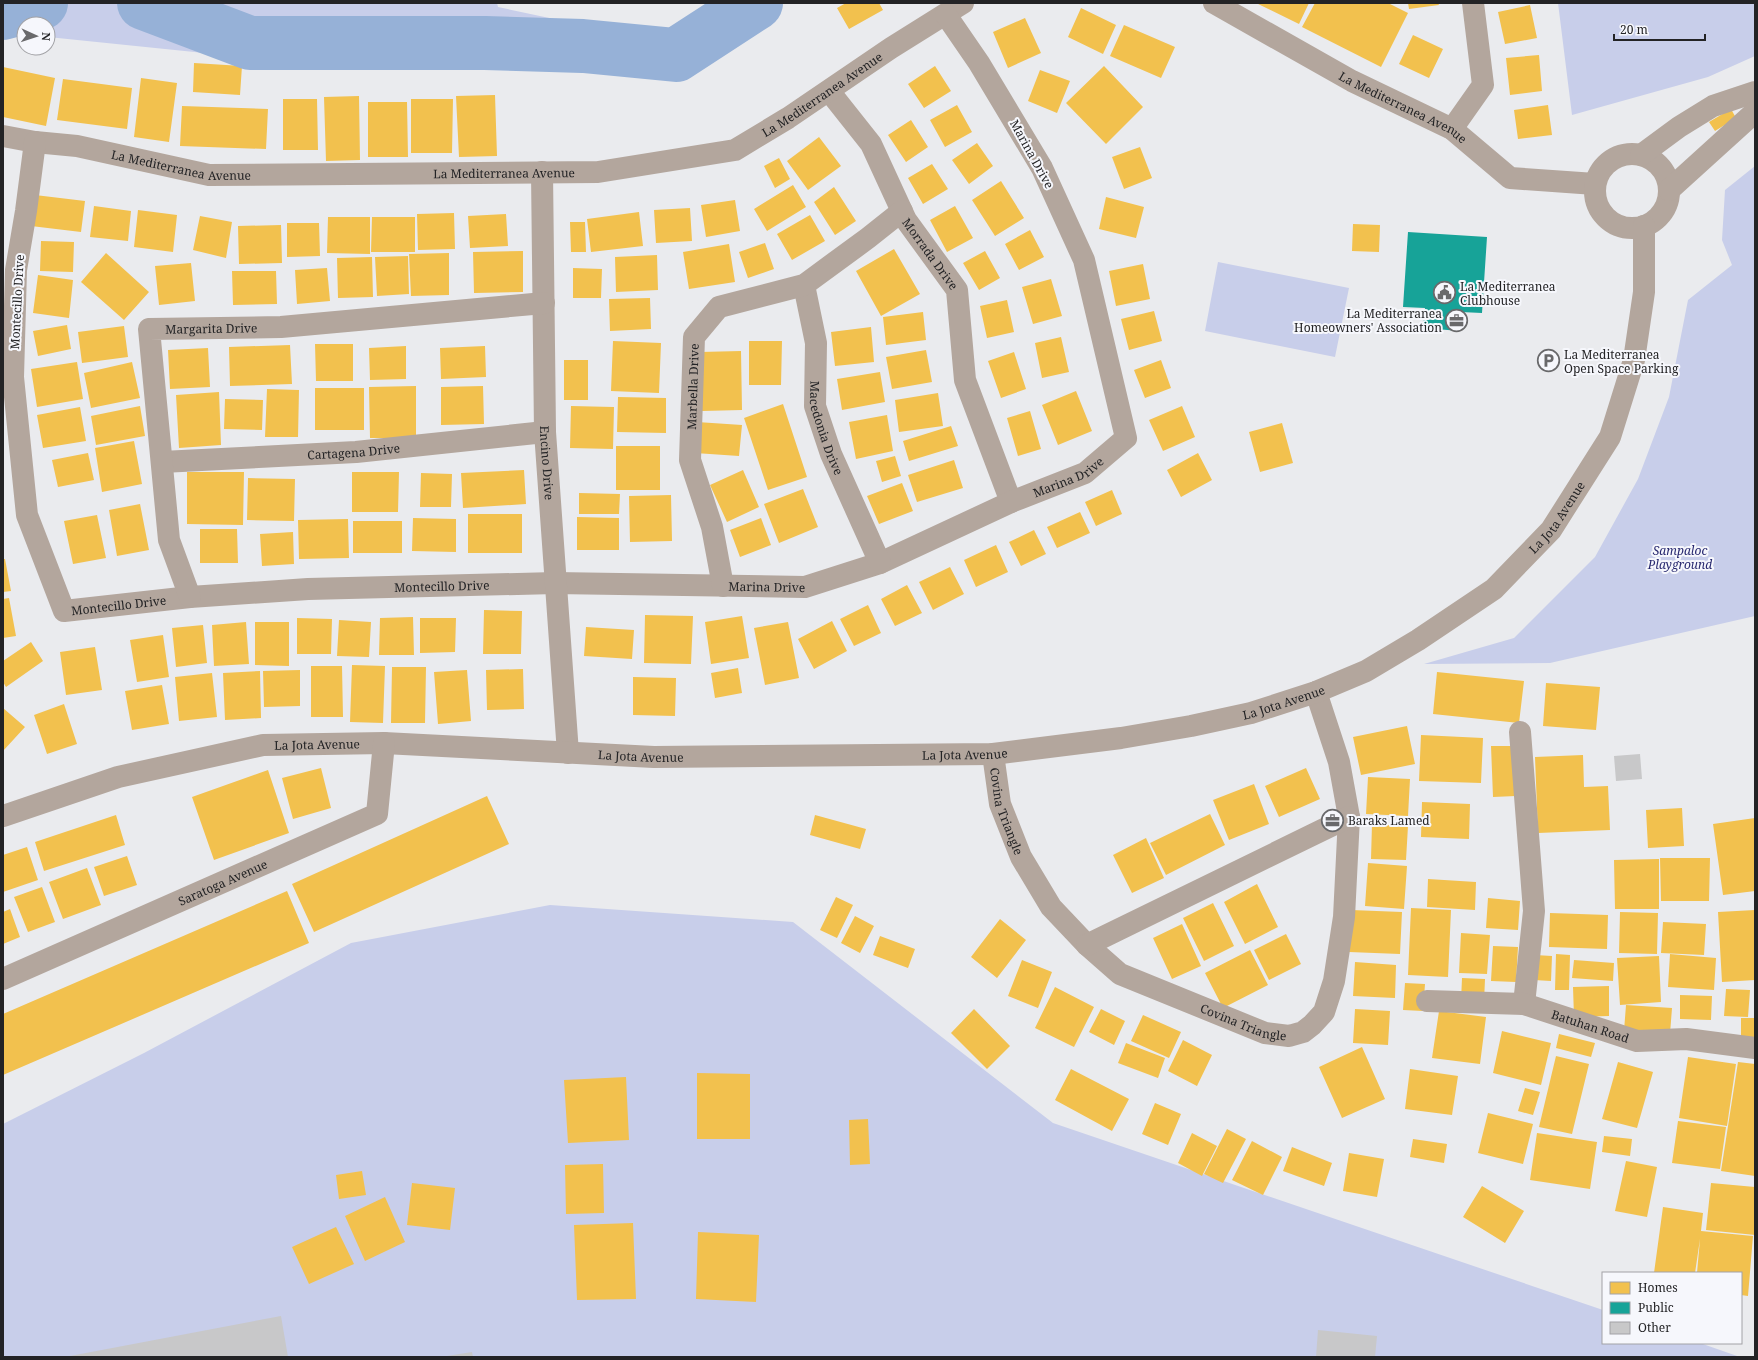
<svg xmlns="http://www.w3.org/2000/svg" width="1758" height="1360" viewBox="0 0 1758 1360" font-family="'Noto Serif',serif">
<rect width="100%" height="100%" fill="#eaebee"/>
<path fill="#c8ceea" d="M3 3H497L498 7 672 44 720 3H777L686 68 524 58 243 57 48 37V24H24V34L3 32Z
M1558 3H1755V56L1708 77 1572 115Z
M1755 166V616L1550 663 1424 664 1514 638 1595 557 1638 479 1669 397 1688 300 1732 265 1722 240 1725 190Z
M1218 262 1349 288 1335 357 1205 331Z
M550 905 793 922 1053 1123 1603 1310V1343H1700L1740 1357H3V1124L144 1053 351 943Z"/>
<path fill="#f2c14e" d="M846 3H879L883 10 849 29 837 8Z
M1256 3H1309L1299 24Z
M1315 3H1388L1408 13 1381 67 1302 27Z
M1408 3H1438L1439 5 1409 9Z
M1530 5 1537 38 1505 44 1498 12Z
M1081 8 1116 25 1103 54 1068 37Z
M1025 18 1041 53 1008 68 993 32Z
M1124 25 1175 47 1161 78 1110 56Z
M1413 35 1443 49 1429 78 1399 64Z
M1539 55 1542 91 1510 95 1506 58Z
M194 63 242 66 240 95 193 92Z
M935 66 951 91 924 108 908 84Z
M1104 66 1143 107 1106 144 1066 103Z
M3 67 55 78 46 126 3 117Z
M1040 70 1070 81 1057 113 1028 101Z
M141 78 177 83 169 142 134 137Z
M63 79 132 88 127 129 57 120Z
M495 95 497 156 459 157 456 96Z
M359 96 360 160 326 161 324 97Z
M283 99H317L318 150H283Z
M411 99H453L452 153H411Z
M368 102H407L408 157H368Z
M957 105 972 132 945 147 930 120Z
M1548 105 1552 135 1518 139 1514 110Z
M182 106 268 109 266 149 180 146Z
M1731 109 1736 118 1715 131 1709 122Z
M911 120 928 147 906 162 888 135Z
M819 137 841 166 808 190 787 161Z
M977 143 993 166 969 184 952 160Z
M1140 147 1152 178 1124 189 1112 157Z
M779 158 790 179 775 188 764 166Z
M932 164 948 189 923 204 908 178Z
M1001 181 1024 218 995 236 972 200Z
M793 185 806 207 767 231 754 209Z
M834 187 856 221 835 235 814 202Z
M35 195 85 201 81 232 31 226Z
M1106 197 1144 207 1136 238 1099 229Z
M735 200 740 231 706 237 701 205Z
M94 206 131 211 128 241 90 237Z
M955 206 973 238 947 252 930 220Z
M690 208 692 241 656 243 654 210Z
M138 210 177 215 173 252 134 247Z
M639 212 643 246 591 252 587 219Z
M454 213 455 249 418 250 417 214Z
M506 214 508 246 470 248 468 216Z
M810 215 825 241 792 260 777 234Z
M200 216 232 222 226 258 193 250Z
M328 217H370V254L327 253Z
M372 217H415V252H371Z
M570 222H585L586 252H571Z
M287 223H319L320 256 287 257Z
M1353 224 1380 225 1379 252 1352 251Z
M281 225 282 263 239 264 238 226Z
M1030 230 1044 257 1019 270 1005 244Z
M41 241 74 242 73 272 40 271Z
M765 243 774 269 748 278 739 252Z
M729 244 735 282 689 289 683 252Z
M894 249 920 294 881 316 856 271Z
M523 251V292L474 293 473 252Z
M985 251 1000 278 979 290 963 263Z
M106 253 149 292 124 320 81 282Z
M449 253V295L411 296 409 254Z
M657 255 658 290 616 292 615 257Z
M408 256 409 294 377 296 375 257Z
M372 257 373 297 338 298 337 258Z
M191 263 195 301 159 305 155 266Z
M1143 264 1150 299 1116 306 1109 271Z
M327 268 330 301 297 304 295 270Z
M573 268 602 269 601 298H573Z
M232 271H276L277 304 233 305Z
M38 275 73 280 69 318 33 313Z
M1051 279 1062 316 1033 324 1022 287Z
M650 298 651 329 610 331 609 299Z
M1007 300 1014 332 987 338 980 306Z
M1154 311 1162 341 1129 350 1121 319Z
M923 312 926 340 886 345 883 317Z
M67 325 71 349 38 356 33 331Z
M124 326 128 357 82 363 78 332Z
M871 327 874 362 835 366 831 332Z
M1061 337 1069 372 1042 378 1035 343Z
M613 341 661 343 659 393 611 391Z
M749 341H782L781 385H749Z
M315 344H353V381H316Z
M290 345 292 384 230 386 229 347Z
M406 346V379L370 380 369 348Z
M485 346 486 377 441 379 440 348Z
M208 348 210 387 170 389 168 350Z
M926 350 932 382 892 389 886 357Z
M741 351 742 410 702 411 700 352Z
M1014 352 1026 389 1001 398 988 361Z
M564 360H588V400H564Z
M1161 360 1171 388 1145 398 1134 370Z
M77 362 83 399 37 407 31 369Z
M132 362 140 398 91 408 84 373Z
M880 372 885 402 842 410 837 379Z
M416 386V438H370L369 387Z
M483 386 484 424 441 425V387Z
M315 388H364V430H315Z
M267 389 299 390 298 437H265Z
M1076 391 1092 431 1058 445 1042 405Z
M219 392 221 445 179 448 176 395Z
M938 393 943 426 899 432 895 400Z
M618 397 666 398V433L617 432Z
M225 399 263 400 262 430 224 429Z
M783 404 807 477 768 490 744 418Z
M140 406 145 436 96 445 91 416Z
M571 406 614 407 613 449 570 448Z
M1182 406 1195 437 1163 451 1149 420Z
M80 407 86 441 43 448 37 415Z
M1030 411 1041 449 1018 456 1007 418Z
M887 415 893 451 856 459 849 422Z
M697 422 742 425 739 456 695 453Z
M1282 423 1293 463 1260 472 1249 432Z
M951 426 958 446 909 461 903 441Z
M134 441 142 484 102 492 95 448Z
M616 446H660V490H616Z
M88 453 94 480 58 487 52 460Z
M1198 453 1212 480 1181 497 1167 470Z
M895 456 901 476 882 482 876 461Z
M954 460 963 488 917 502 908 475Z
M524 470 526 504 463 508 461 473Z
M743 470 759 507 727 522 710 485Z
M187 472H244L243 525 187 524Z
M352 472H399L398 512H352Z
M421 473 452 474 451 507H420Z
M248 478 295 479 294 521 247 520Z
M902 483 913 511 879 524 867 496Z
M803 489 818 527 779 543 764 504Z
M1112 490 1122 514 1096 526 1085 502Z
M579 493 620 494 619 514H579Z
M671 495 672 541 630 542 629 496Z
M140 504 149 550 117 556 109 510Z
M1080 512 1090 533 1057 548 1047 527Z
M468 514H522V553H468Z
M97 515 106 558 73 564 64 521Z
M577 517 619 518V550H577Z
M413 518 456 519V552L412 551Z
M761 518 771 545 740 557 730 530Z
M348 519 349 558 299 559 298 520Z
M353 521H402V553H353Z
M200 529H237L238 563H200Z
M1034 530 1046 554 1021 566 1009 542Z
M293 532 294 564 262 566 260 534Z
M996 545 1008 572 976 587 964 560Z
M3 559H5L11 591 3 592Z
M950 567 964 594 933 610 919 582Z
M907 585 922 613 895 626 881 599Z
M9 598 16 636 3 638V599Z
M868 605 881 633 854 646 840 619Z
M484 610 522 611 521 654H483Z
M645 615 693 616 691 664 644 663Z
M742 616 749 658 711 664 705 622Z
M413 617 414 655H379L380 618Z
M297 618 332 619 331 654H297Z
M420 618H456L455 652 420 653Z
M339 620 371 622 369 657 337 656Z
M832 621 847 651 814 669 798 639Z
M246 622 249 664 214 666 212 625Z
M255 622H289V666L255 665Z
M788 622 799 678 765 685 754 628Z
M203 625 207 663 176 667 172 628Z
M586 627 634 630 632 659 584 656Z
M163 635 169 677 137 682 130 640Z
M31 642 43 661 6 687 3 682V661Z
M95 647 102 690 66 695 60 652Z
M352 665 385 666 383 723 350 722Z
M311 666H342L343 717H311Z
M392 667H426L425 723H391Z
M738 668 742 693 715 698 711 673Z
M523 669 524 709 487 710 486 670Z
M300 670V706L264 707 263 671Z
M467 670 471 721 438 724 434 672Z
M260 671 261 718 225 720 223 673Z
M1437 672 1524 681 1519 723 1433 714Z
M212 673 217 717 179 721 175 677Z
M633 677 676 678 675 716 633 715Z
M1546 683 1600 687 1596 730 1543 726Z
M162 685 169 724 132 730 125 691Z
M64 704 77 744 47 754 34 715Z
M3 708 25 727 3 751Z
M1407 726 1415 764 1361 775 1353 737Z
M1421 735 1483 738 1481 783 1419 781Z
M1491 746H1514L1516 796 1493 797Z
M1583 755 1584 787 1608 786 1610 830 1538 833 1535 757Z
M321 768 331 808 293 819 282 778Z
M1306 768 1320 799 1279 817 1265 786Z
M268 770 289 833 214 860 192 797Z
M1368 777 1410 779 1408 816 1366 814Z
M1254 784 1269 824 1229 840 1213 800Z
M487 796 509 844 314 932 292 884Z
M1422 802 1470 804 1469 839 1421 837Z
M1682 808 1684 846 1648 848 1646 810Z
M1210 814 1225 845 1166 875 1150 843Z
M116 815 125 845 44 871 35 842Z
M815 815 866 829 860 849 810 835Z
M1755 818V891L1723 895 1713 824Z
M1372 824 1408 826 1406 860 1371 859Z
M1146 838 1164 878 1132 893 1113 855Z
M27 847 38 880 3 892V855Z
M127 856 137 885 104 896 94 867Z
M1660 858H1710L1709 901H1661Z
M1659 859V909H1615L1614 860Z
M1368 863 1407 866 1404 909 1365 906Z
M87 868 101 905 63 919 49 882Z
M1428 879 1476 882 1475 910 1427 907Z
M1257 884 1278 927 1245 944 1224 902Z
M42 887 55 922 28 932 14 897Z
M287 891 309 943 3 1075V1014Z
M836 897 853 905 837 938 820 930Z
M1488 898 1520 901 1518 930 1486 928Z
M1213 903 1234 946 1204 961 1183 918Z
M1411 908 1451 910 1448 977 1408 975Z
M10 909 20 937 3 944V912Z
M1351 910 1402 912 1400 954 1349 952Z
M1755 910V980L1722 982 1718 912Z
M1620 912 1658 913 1657 954 1619 953Z
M1550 913 1608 915 1607 949 1549 947Z
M855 916 874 926 860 953 841 943Z
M1000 919 1026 940 997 978 971 957Z
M1663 922 1706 924 1704 955 1661 953Z
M1182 924 1201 966 1172 979 1153 938Z
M1461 933 1490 935 1487 974 1459 973Z
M1286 934 1301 964 1269 980 1254 950Z
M880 936 915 949 908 968 873 955Z
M1493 946 1518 947 1516 982 1491 981Z
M1250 950 1268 985 1223 1008 1205 973Z
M1556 954 1570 955 1569 990H1555Z
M1670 954 1716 958 1714 990 1668 987Z
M1535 955 1552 956 1551 981 1534 980Z
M1659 956 1661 1002 1620 1005 1617 958Z
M1022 960 1052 972 1038 1008 1008 996Z
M1574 960 1614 963 1613 981 1572 978Z
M1355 962 1396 965 1395 998 1353 996Z
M1462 978 1485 979 1484 1002 1461 1001Z
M1405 983 1425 984 1423 1011 1403 1010Z
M1609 986V1016L1574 1017 1573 987Z
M1055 987 1094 1007 1074 1047 1035 1028Z
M1726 989 1750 990 1748 1017 1724 1016Z
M1680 995 1712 996 1711 1020 1680 1019Z
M1626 1005 1672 1008 1670 1034 1624 1031Z
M974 1009 1010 1046 987 1069 951 1033Z
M1101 1009 1125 1021 1114 1045 1089 1032Z
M1355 1009 1390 1011 1388 1045 1353 1043Z
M1439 1011 1486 1017 1480 1064 1432 1058Z
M1143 1015 1181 1032 1169 1058 1131 1041Z
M1741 1018H1755V1043H1741Z
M1502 1031 1551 1043 1541 1085 1493 1073Z
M1559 1034 1595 1043 1591 1057 1556 1048Z
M1183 1040 1212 1055 1197 1086 1168 1071Z
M1126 1043 1165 1058 1158 1078 1118 1063Z
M1362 1047 1385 1099 1342 1118 1319 1067Z
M1556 1056 1589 1064 1572 1134 1539 1127Z
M1688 1057 1736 1064 1727 1126 1679 1118Z
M1618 1062 1653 1072 1637 1128 1602 1119Z
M1738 1062 1755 1064V1176L1721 1171Z
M1071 1069 1129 1099 1112 1131 1055 1100Z
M1410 1069 1458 1076 1452 1115 1405 1109Z
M697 1073 750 1074V1139H697Z
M626 1077 629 1140 568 1143 564 1080Z
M1525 1088 1540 1092 1533 1115 1518 1111Z
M1155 1103 1181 1114 1168 1145 1142 1134Z
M1488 1113 1533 1124 1523 1164 1478 1153Z
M868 1119 870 1164 850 1165 849 1120Z
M1678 1121 1726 1127 1720 1169 1672 1163Z
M1227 1129 1246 1139 1223 1183 1204 1174Z
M1192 1133 1217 1146 1202 1176 1178 1163Z
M1537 1133 1597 1142 1590 1189 1530 1180Z
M1604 1136 1632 1139 1630 1156 1602 1152Z
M1413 1139 1447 1144 1444 1163 1410 1157Z
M1252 1141 1282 1157 1263 1195 1232 1180Z
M1292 1147 1332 1163 1324 1186 1283 1171Z
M1349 1153 1384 1159 1377 1197 1343 1191Z
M1626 1161 1657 1167 1647 1217 1615 1211Z
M603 1164 604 1213 566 1214 565 1165Z
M362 1171 366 1195 339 1199 336 1175Z
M412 1183 455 1188 450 1230 407 1225Z
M1711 1183 1755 1187V1235L1706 1230Z
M1482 1186 1524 1211 1505 1243 1463 1217Z
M385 1197 405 1242 365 1261 345 1216Z
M1663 1207 1703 1213 1701 1231 1753 1236 1748 1296 1741 1295V1273H1697L1700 1239 1695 1273H1654Z
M633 1223 636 1299 577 1300 574 1225Z
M336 1227 354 1264 309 1284 292 1247Z
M698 1232 759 1235 756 1302 696 1299Z"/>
<path fill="#17a398" d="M1408 232 1487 237 1482 313 1461 312 1460 331 1423 328 1425 308 1403 307Z"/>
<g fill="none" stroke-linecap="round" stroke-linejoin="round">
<path stroke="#96b1d7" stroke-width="54" d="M144 3 250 43H485L583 46 676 55 756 3
M3 13 41 3"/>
</g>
<path fill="#c8c8c9" d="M1640 754 1642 779 1616 781 1614 756Z
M281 1316 288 1357H70V1356Z
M1318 1330 1377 1336 1375 1357H1316Z
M472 1352 473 1357H447V1356Z"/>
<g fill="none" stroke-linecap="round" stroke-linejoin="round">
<g stroke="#b3a69d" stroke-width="22">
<path id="s1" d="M1214 3 1352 81 1452 129 1510 178 1595 184"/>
<path id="s2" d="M829 91 871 144 906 220 957 290 965 380 1011 502"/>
<path d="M1452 129 1483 85 1473 3"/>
<path id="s3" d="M3 136 35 142 77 146 209 175 598 172 735 150 788 118 891 48 963 3"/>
<path id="s4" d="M35 142 26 211 16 270 13 377 27 515 64 611 190 597 308 589 555 583 805 587 880 563 1011 502 1085 473 1126 438 1084 260 1042 168 979 63 946 15"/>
<circle cx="1632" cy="191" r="37"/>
<path d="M1641 155 1679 127 1713 106 1755 92"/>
<path id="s5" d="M542 172 545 432 568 753"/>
<path d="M1669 190 1755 112"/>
<path id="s6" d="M804 285 816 343 815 406 831 454 880 563"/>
<path id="s7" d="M162 462 356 452 545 432"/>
<path id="s8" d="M723 586 712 527 690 460 694 337 719 307 804 285 868 238 902 211"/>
<path id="s9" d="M190 597 169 540 149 329 281 327 544 303"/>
<path d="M1520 732 1534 911 1524 1004"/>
<path id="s10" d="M993 754 1000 804 1021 857 1051 907 1087 945 1120 974 1265 1033 1289 1036 1303 1032 1312 1025 1324 1012 1334 981 1344 917 1349 817 1339 762 1316 692"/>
<path id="s11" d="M3 816 118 777 263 745 384 743 654 757 993 754 1121 738 1191 726 1251 713 1316 692 1366 671 1418 640 1494 589 1551 530 1610 437 1634 360 1644 292V226"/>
<path d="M1087 945 1349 817"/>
<path id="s12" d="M3 979 377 814 384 743"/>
<path id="s13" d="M1427 1001 1524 1004 1637 1041 1686 1039 1755 1048"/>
</g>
</g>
<defs>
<symbol id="civic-ring" viewBox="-11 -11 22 22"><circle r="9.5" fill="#f6f7fc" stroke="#69696b" stroke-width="1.5"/><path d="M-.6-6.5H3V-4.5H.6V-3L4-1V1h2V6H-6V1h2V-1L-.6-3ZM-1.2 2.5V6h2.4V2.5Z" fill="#69696b"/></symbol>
<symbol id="office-ring" viewBox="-11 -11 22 22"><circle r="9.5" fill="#f6f7fc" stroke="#69696b" stroke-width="1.5"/><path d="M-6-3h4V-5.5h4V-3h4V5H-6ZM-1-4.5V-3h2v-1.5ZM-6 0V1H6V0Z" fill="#69696b"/></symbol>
<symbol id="parking-ring" viewBox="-11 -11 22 22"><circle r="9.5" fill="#f6f7fc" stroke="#69696b" stroke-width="1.5"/><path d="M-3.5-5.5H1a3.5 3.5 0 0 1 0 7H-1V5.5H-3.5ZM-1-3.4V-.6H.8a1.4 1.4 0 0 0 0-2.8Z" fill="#69696b"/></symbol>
</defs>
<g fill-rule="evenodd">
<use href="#civic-ring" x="1432" y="280" width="25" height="25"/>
<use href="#office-ring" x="1444" y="308" width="25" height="25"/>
<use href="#parking-ring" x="1536" y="348" width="25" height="25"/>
<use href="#office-ring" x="1320" y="808" width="25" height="25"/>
</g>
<g text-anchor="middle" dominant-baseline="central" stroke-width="4" stroke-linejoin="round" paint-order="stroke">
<g font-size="12" fill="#232325" stroke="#f6f7fc">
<text stroke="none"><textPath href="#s3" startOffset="841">La Mediterranea Avenue</textPath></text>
<text stroke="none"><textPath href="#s1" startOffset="216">La Mediterranea Avenue</textPath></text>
<text transform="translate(1032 154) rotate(61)">Marina Drive</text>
<text stroke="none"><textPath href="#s3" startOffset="181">La Mediterranea Avenue</textPath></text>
<text stroke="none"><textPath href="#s3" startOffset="505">La Mediterranea Avenue</textPath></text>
<text stroke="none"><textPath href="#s2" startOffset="193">Morrada Drive</textPath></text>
<text transform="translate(17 302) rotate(-87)">Montecillo Drive</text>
<text stroke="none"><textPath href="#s9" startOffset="335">Margarita Drive</textPath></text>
<text stroke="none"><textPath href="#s8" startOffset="204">Marbella Drive</textPath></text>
<text stroke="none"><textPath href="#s6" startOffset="146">Macedonia Drive</textPath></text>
<text stroke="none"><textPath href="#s7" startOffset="192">Cartagena Drive</textPath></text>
<text stroke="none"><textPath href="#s5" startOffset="291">Encino Drive</textPath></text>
<text stroke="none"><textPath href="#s4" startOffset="1506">Marina Drive</textPath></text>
<text stroke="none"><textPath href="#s11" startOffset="1632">La Jota Avenue</textPath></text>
<text stroke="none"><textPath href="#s4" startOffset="1182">Marina Drive</textPath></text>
<text stroke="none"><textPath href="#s4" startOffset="857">Montecillo Drive</textPath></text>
<text stroke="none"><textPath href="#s4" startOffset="533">Montecillo Drive</textPath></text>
<text stroke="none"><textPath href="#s11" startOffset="1296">La Jota Avenue</textPath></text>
<text stroke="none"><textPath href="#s11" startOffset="324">La Jota Avenue</textPath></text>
<text stroke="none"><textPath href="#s11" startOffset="972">La Jota Avenue</textPath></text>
<text stroke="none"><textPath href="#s11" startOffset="648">La Jota Avenue</textPath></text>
<text stroke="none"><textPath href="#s10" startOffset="59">Covina Triangle</textPath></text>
<text stroke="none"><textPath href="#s12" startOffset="240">Saratoga Avenue</textPath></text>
<text stroke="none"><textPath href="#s10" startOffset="395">Covina Triangle</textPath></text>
<text stroke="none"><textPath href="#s13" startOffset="167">Batuhan Road</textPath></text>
</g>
<g font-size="12" fill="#232325" stroke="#f6f7fc" text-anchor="start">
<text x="1460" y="286">La Mediterranea<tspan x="1460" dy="14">Clubhouse</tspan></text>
<text x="1442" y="313" text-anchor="end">La Mediterranea<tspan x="1442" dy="14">Homeowners' Association</tspan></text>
<text x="1564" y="354">La Mediterranea<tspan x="1564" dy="14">Open Space Parking</tspan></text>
<text x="1348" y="820">Baraks Lamed</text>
</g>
<g font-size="12" font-style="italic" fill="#27286f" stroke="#f6f7fc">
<text x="1680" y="550">Sampaloc<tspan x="1680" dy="14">Playground</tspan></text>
</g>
</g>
<rect width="1758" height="1360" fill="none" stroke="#232325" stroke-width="8"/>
<rect x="1602" y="1272" width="140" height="72" fill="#f6f7fc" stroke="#a2a2a6"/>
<rect x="1610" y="1282" width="20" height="12" fill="#f2c14e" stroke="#a2a2a6"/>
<text x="1638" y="1292" font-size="12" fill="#232325">Homes</text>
<rect x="1610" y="1302" width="20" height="12" fill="#17a398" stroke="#a2a2a6"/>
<text x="1638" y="1312" font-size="12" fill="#232325">Public</text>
<rect x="1610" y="1322" width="20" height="12" fill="#c8c8c9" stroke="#a2a2a6"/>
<text x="1638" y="1332" font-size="12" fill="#232325">Other</text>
<g transform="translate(36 36) rotate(93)"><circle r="19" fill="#f6f7fc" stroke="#a2a2a6"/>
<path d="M0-3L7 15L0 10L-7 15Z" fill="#69696b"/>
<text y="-6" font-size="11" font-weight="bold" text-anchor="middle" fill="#232325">N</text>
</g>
<path d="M1614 34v6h91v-6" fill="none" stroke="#232325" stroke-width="2"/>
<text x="1620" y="34" font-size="12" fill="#232325" stroke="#f6f7fc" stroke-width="3" paint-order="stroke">20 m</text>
</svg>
